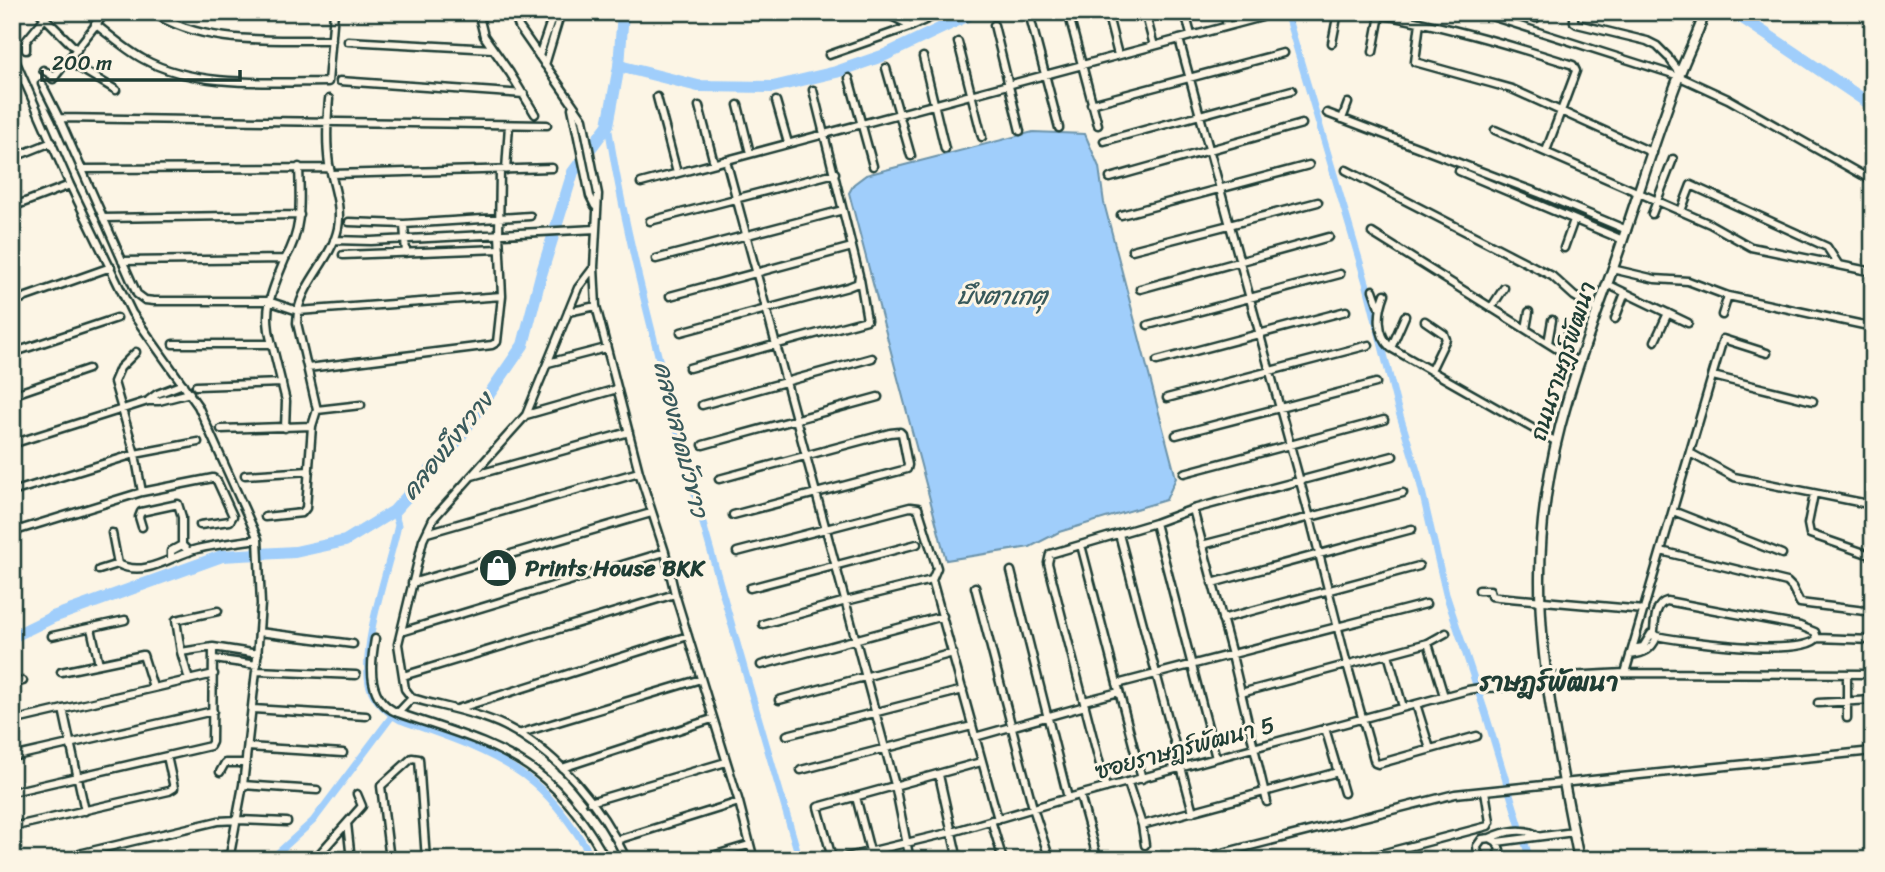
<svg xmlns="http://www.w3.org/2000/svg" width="1885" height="872" viewBox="0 0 1885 872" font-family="Sriracha,'Playpen Sans Thai',sans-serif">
<rect width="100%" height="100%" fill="#fcf5e5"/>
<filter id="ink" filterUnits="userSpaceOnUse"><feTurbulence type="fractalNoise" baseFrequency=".0143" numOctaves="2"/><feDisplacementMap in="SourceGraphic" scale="14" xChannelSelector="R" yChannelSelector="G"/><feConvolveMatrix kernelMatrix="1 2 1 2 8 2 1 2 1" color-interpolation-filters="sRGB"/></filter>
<g filter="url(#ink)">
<path fill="#a0cefb" stroke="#6c94ab" stroke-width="2" d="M1033 132 1085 134 1099 167 1104 203 1176 478 1166 500 1059 532 1030 547 946 560 849 193 854 184 866 175Z"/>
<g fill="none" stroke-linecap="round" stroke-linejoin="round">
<path stroke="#a0cefb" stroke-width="7" d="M1286 12 1367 286 1397 406 1418 474 1446 594 1486 715 1530 860
M608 125C623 222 648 315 672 410 712 561 756 710 800 860
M394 511 398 525C389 568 361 642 369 684 373 699 387 713 400 720 442 735 488 749 525 776 551 794 577 832 594 860
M270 860 313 821 392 716"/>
<path stroke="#a0cefb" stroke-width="12" d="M1731 12 1738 15 1873 106
M619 66 698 86 773 87 836 72 885 55 975 12
M12 637 53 617 222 556 295 552 345 541 394 511 457 441 523 345 541 275 573 172 608 125 619 66 623 12"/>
<path stroke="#d0d0c2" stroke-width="6" stroke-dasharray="6 3" stroke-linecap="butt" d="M1457 859 1469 856"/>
<defs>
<path id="pedestrian" d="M1477 12 1678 76"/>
<path id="minor" d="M39 12 77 50
M152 12C204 46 273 39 332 40
M478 12 484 36 510 73 535 114
M514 12 519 27 583 119 598 194 594 267 596 306 639 472 665 552 675 594 739 802 754 860
M883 12 912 26
M1068 12 1098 125
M1107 12 1118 55
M1145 12 1154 46
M1185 12 1191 35
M1224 12 1227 26
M1365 12C1437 23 1504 43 1573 65L1576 71 1546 151
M1574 12V22L1577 24 1647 41 1657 46 1668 57
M1029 13 1059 128
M1536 18 1537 12
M1420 22 1415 62 1512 89 1653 153
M95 24C111 36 126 50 143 59 196 88 270 82 328 82L334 12
M994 25 1020 131
M1179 39 1310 518 1347 664 1375 763 1378 764 1477 736
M348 41 492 49
M958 42 982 137
M1332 43 1338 12
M26 50V41L44 19
M1373 52 1380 15
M12 53 70 185 132 313 198 406 258 539 261 604 256 671 243 785 229 860
M829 55 912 26 942 12
M539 56 554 12
M923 57 945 149
M68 61 116 90
M1671 61 1680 73
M545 65 561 12
M886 68 911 156
M43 70 55 77
M1678 76 1728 99 1873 181
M849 78 873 166
M53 79 106 12
M340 81 524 94
M42 84 59 118 137 294 145 300 154 301H268L298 311 297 323 317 410 312 426 306 508 302 513 265 517
M657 97 677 173
M329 99C327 120 326 143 329 164 333 185 342 206 338 228 332 258 304 281 298 311L502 296
M776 101 788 143
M1091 104 1283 53
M738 105 750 153
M699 106 714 163
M572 108 590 196 595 206
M1327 113 1541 194 1627 230
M59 118 547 125
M1342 119 1348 103
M1495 130 1710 224 1751 247 1873 272
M1104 141 1292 90
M12 158 52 142
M726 160 895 785 910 860
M81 169 330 168
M506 170 509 125
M1346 170 1552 276 1574 296 1597 310
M1459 171 1623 240
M332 174 552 168
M1865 176 1873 162
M1110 178 1302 124
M641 183 1262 17 1264 12
M12 207 70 185
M1681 211 1691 185 1827 247 1838 264
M1652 214 1673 159
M1121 215 1309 165
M103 218 300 215
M650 221 835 173
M349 222 404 224 530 216
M404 224 406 253
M1372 233 1578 362
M334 240 371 241 596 229
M1564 248 1574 220
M1132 250 1318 202
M343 255 500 249
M285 259C303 230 300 201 299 167
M656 259 843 210
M122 261 285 259C272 291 262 309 272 344
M594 267 578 288 526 415 433 519 423 540 398 644 405 689 412 698C442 707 476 712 505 726 559 753 601 806 627 860
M1612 269 1655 279 1688 281 1728 296 1873 327
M1607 284 1688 323
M1140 289 1329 237
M1373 290 1379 307
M1385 294C1378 312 1376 334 1391 348L1555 441
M670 296 852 247
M12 302 111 267
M1491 308 1504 288
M568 312 596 306
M1722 315 1728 296
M1615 319 1625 293
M1425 321 1444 334 1446 339 1431 370
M1148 325 1340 274
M1526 329 1529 312
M681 332 848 287 858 283 859 275 813 90
M1655 341 1668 313
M1548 343 1552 320
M173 344H272L286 401 285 428
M1391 348 1405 316
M136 352 120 368 114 382 135 454 142 492
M12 353 117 318
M1565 354 1569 327
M1157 361 1346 311
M548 363 606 348
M308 368 492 345 497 342 502 296 499 234 500 170
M689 368 867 320 860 279
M1713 376 1813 401
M196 386 282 383
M12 395 88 369
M1167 398 1369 345
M149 400 157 394 183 384
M702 405 872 358
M317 410 361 405
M526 415 617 389
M221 429 312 426
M1176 435 1376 383
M12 444 148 401H159L190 393
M703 445 878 397
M1690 453 1734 477 1873 505
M1184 473 1384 420
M245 475 309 471
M472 476 629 432
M719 479 890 433 900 432 902 434 908 465 907 469 733 515
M12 492 135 454 198 442
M1814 494 1808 524 1810 534 1873 556
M1193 509 1232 655 1267 802
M1673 511 1782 554
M1155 523 1216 758
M142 527 139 517 141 512 178 504 182 517V545L189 552
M12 532 142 492 213 478 217 481 233 516 230 521 200 525
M112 533 118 564C145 578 171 556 197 549 217 544 238 542 258 539
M427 533 639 472
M1119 534 1193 812
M1081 545 1142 779
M1202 545 1403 493
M1661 551 1787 582 1792 587 1800 603 1873 612
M737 552 910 507 918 508 937 568 932 580 998 819
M171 559V551L182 545
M99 570 118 564
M1011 571 1068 798
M412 583 651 513
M1212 583 1412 529
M975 587 1033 808 1050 860
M750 588 917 544
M1479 590H1490L1491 596 1498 597 1644 610
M1222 619 1419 566
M763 624 846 601 932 580
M91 628 99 664
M1654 631C1655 620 1655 604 1667 601L1800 626 1815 632 1817 638
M259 632 353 644
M401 632 665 552
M1651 635C1677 641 1803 658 1817 638L1873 640
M52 636 125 620
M375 639C370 667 367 700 398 713L412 698
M1428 643 1444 696
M1632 649 1643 647 1651 634
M181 652 213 647 258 654
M1388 654 1403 707
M1630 655C1645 653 1651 650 1657 637
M214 659 257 665
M761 665 943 616
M256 671 356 675
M61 672 143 655 153 687
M1625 673 1723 339 1767 353
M1847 674V718
M403 676 675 594
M1547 677 1625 673 1873 674
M189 680 181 652 176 620 218 611
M12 684 23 681
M1117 684 1426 604
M1241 693 1428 643 1446 633
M779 700 953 653
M1084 701 1119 692
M1818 703 1873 700
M1416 704 1430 749
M63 709 85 811
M253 709 366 716
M457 709 688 636
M398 713C444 729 496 742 536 772 564 793 590 829 606 860
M12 721 214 674
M1325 728 1344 793
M518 734 701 679
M787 735 963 690
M975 737 1085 706
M248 747 343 753
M12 757 213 711
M981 762 818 807 832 858 835 860 952 832 1068 798 1468 690 1480 688 1548 686
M562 768 712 719
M801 770 972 726
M220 772 225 763H246
M939 775 958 860
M1128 783 1142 825 1145 845
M243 785 317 790
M1106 788 1048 563 1050 554 1155 523 1193 509 1393 456
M12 792 210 746 212 742 213 647
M1080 795 1097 857
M856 797 870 851
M590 802 726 762
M991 820 1003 860
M1142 825 1338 772
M12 827 169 791 174 788 167 756
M1490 838C1505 831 1525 827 1538 836
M617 840 739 802
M1497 842 1574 832
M65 860 83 853 218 821 238 820 287 822
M208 860 230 854
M314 860 347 823
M351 860 347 823 362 806 357 794
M390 860 381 786 412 758 419 759 426 860
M699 860 749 845
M1195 860 1455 794 1873 751
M1358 860 1488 826 1490 822 1485 791
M1455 860 1457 859
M1486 860 1478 854 1477 846 1482 839 1490 838 1497 842 1500 850 1496 857 1490 860"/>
<path id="tertiary" d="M1579 860C1562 771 1540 673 1540 583 1539 467 1573 377 1612 271 1635 206 1654 140 1679 76 1687 54 1698 34 1705 12"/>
</defs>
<use href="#pedestrian" stroke="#1f3d34" stroke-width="10"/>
<use href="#minor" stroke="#1f3d34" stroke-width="11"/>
<use href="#tertiary" stroke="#1f3d34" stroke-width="13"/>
<use href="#pedestrian" stroke="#fcf5e5" stroke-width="5"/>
<use href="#minor" stroke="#fcf5e5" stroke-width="6"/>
<use href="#tertiary" stroke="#fcf5e5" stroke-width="8"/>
</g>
</g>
<defs>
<symbol id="shop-disc" viewBox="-11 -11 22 22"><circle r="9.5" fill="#1f3d34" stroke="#fcf5e5"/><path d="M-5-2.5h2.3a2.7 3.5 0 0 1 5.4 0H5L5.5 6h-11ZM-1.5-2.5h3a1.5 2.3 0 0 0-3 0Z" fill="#fff"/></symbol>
</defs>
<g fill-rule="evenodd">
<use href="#shop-disc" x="476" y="546" width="44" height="44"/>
</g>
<g text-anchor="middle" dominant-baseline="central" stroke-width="6" stroke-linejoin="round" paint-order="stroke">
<g font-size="23" fill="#1f3d34" stroke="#fcf5e5">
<text transform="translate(1563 361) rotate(-72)">ถนนราษฏร์พัฒนา</text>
<text transform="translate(1185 748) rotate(-15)">ซอยราษฎร์พัฒนา 5</text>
</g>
<g font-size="23" font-weight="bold" fill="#1f3d34" stroke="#fcf5e5" text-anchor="start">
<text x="525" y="568">Prints House BKK</text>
</g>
<g font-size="24" font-style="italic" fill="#395a5c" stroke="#fcf5e5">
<text x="1002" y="296">บึงตาเกตุ</text>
<text transform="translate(681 439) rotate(76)">คลองลาดบัวขาว</text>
<text transform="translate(447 446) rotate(-51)">คลองบึงขวาง</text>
</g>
<g font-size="26" font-weight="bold" fill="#1f3d34" stroke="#fcf5e5">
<text x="1549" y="682">ราษฎร์พัฒนา</text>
</g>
</g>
<rect width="1885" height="872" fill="none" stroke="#fcf5e5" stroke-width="42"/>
<rect x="21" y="21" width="1843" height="830" fill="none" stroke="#1f3d34" stroke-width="2.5" filter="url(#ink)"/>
<path d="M42 70v10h198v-10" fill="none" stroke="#1f3d34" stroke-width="3.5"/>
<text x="52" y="70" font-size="21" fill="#1f3d34" stroke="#fcf5e5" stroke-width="5" paint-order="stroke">200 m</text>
</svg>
